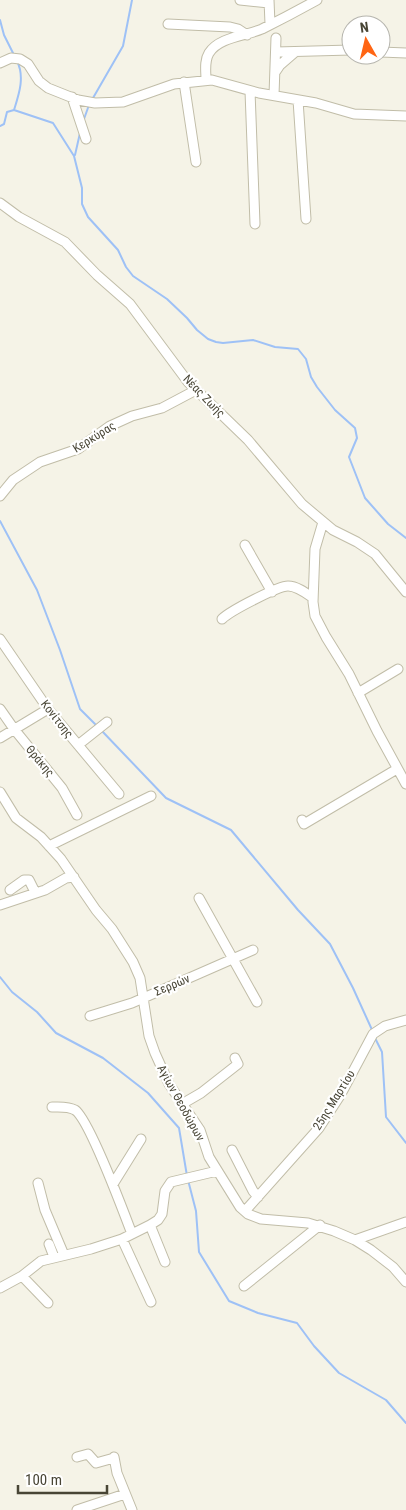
<svg xmlns="http://www.w3.org/2000/svg" width="406" height="1510" viewBox="0 0 406 1510" font-family="'Roboto Condensed',sans-serif">
<rect width="100%" height="100%" fill="#f5f3e7"/>
<g fill="none" stroke-linecap="round" stroke-linejoin="round">
<path stroke="#9ec1f6" stroke-width="2" d="M0 20 4 35 14 55
M93 98 123 46 132 0
M14 110C19 94 25 77 17 61
M84 119 89 105
M0 126 4 124 7 112 14 110 53 123 74 156 82 188V204L88 217 118 250 126 267 133 276 167 299 187 318 197 330 208 339 216 342 223 343 253 340 275 347 298 349 306 359 311 377 317 387 335 410 355 428 357 438 349 457 365 498 388 524 406 538
M75 155 80 133
M0 521 37 590 60 650 80 709 98 727
M101 730 166 798 231 830 298 910 330 944 353 988 373 1032
M0 977 12 992 37 1012 56 1033 103 1058 148 1093 179 1128 187 1176
M374 1036 382 1052 386 1117 406 1143
M188 1180 196 1211 199 1252 229 1301 258 1313 297 1323 314 1346 339 1373 386 1400 406 1423"/>
<defs>
<path id="minor" d="M240 0 269 3
M269 0 270 24
M168 24 230 27 238 29 247 35
M276 52 351 50
M381 52 406 53
M0 63 11 58 20 59 28 64 39 81 48 88 78 100 95 103 123 102 174 84 212 80 259 93 316 103 354 114 406 116
M276 71 280 65 295 52
M206 80C206 71 204 61 209 53 219 37 246 36 262 29 280 20 299 10 317 0
M184 82 196 162
M250 91 255 224
M274 95 276 38
M72 97 86 139
M298 100 306 219
M0 203 19 217 65 242 97 275 130 304 188 382 248 440 302 504 333 530 357 542 375 554 406 592
M0 496 13 480 40 462 78 449 110 426 132 416 162 408 196 390
M323 522 315 549 313 602 315 616 326 637 349 674 377 731 406 784
M245 545 272 592
M222 619C230 611 278 586 288 586 297 586 306 593 313 598
M0 639 48 709 119 794
M358 693 398 669
M0 709 14 729 62 788 77 815
M0 738 48 709
M78 745 107 722
M0 792 16 818 41 837 61 859 96 910 112 929 133 962 140 978 149 1036 155 1053 169 1084 200 1130 209 1157 240 1207 248 1214 261 1219 308 1223 334 1231 355 1240 371 1250 393 1267 406 1282
M302 820 304 824 397 769
M49 846 151 796
M10 890 24 880H29L35 892
M199 898 257 1002
M0 905 45 890 66 878 74 877
M90 1016 132 1003 253 950
M182 1104 201 1093 238 1064 235 1058
M52 1107C59 1107 68 1106 75 1110 89 1119 124 1213 132 1234
M232 1150 253 1191 258 1197
M38 1183 45 1210 64 1255
M113 1184 141 1139
M245 1211 319 1128 341 1094 373 1034 385 1026 406 1020
M150 1225 165 1262
M122 1239 151 1302
M355 1240 406 1222
M49 1244 54 1257
M22 1276 48 1303
M244 1286 320 1225
M0 1288 22 1276 41 1261 91 1249 122 1239 150 1225 158 1220 162 1214 165 1191 171 1182 217 1171
M77 1457 88 1454 96 1463 114 1458
M114 1457 117 1473 132 1510
M77 1510 125 1494"/>
</defs>
<use href="#minor" stroke="#c1bda8" stroke-width="11"/>
<use href="#minor" stroke="#fff" stroke-width="9"/>
</g>
<g text-anchor="middle" dominant-baseline="central" stroke-width="4.5" stroke-linejoin="round" paint-order="stroke">
<g font-size="12" fill="#484535" stroke="#fff">
<text transform="translate(204 396) rotate(46)">Νέας Ζωής</text>
<text transform="translate(94 437) rotate(-32)">Κερκύρας</text>
<text transform="translate(57 719) rotate(52)">Κονίτσης</text>
<text transform="translate(40 761) rotate(50)">Θράκης</text>
<text transform="translate(172 985) rotate(-23)">Σερρών</text>
<text transform="translate(334 1100) rotate(-58)">25ης Μαρτίου</text>
<text transform="translate(181 1103) rotate(61)">Αγίων Θεοδώρων</text>
</g>
</g>
<g transform="translate(366 40) rotate(352)"><circle r="24" fill="#ffffff" stroke="#b6b5ae"/>
<path d="M0-4L9 19L0 12L-9 19Z" fill="#ff6513"/>
<text y="-8" font-size="14" font-weight="bold" text-anchor="middle" fill="#484535">N</text>
</g>
<path d="M18 1485v8h89v-8" fill="none" stroke="#484535" stroke-width="2.5"/>
<text x="25" y="1485" font-size="15" fill="#484535" stroke="#ffffff" stroke-width="4" paint-order="stroke">100 m</text>
</svg>
